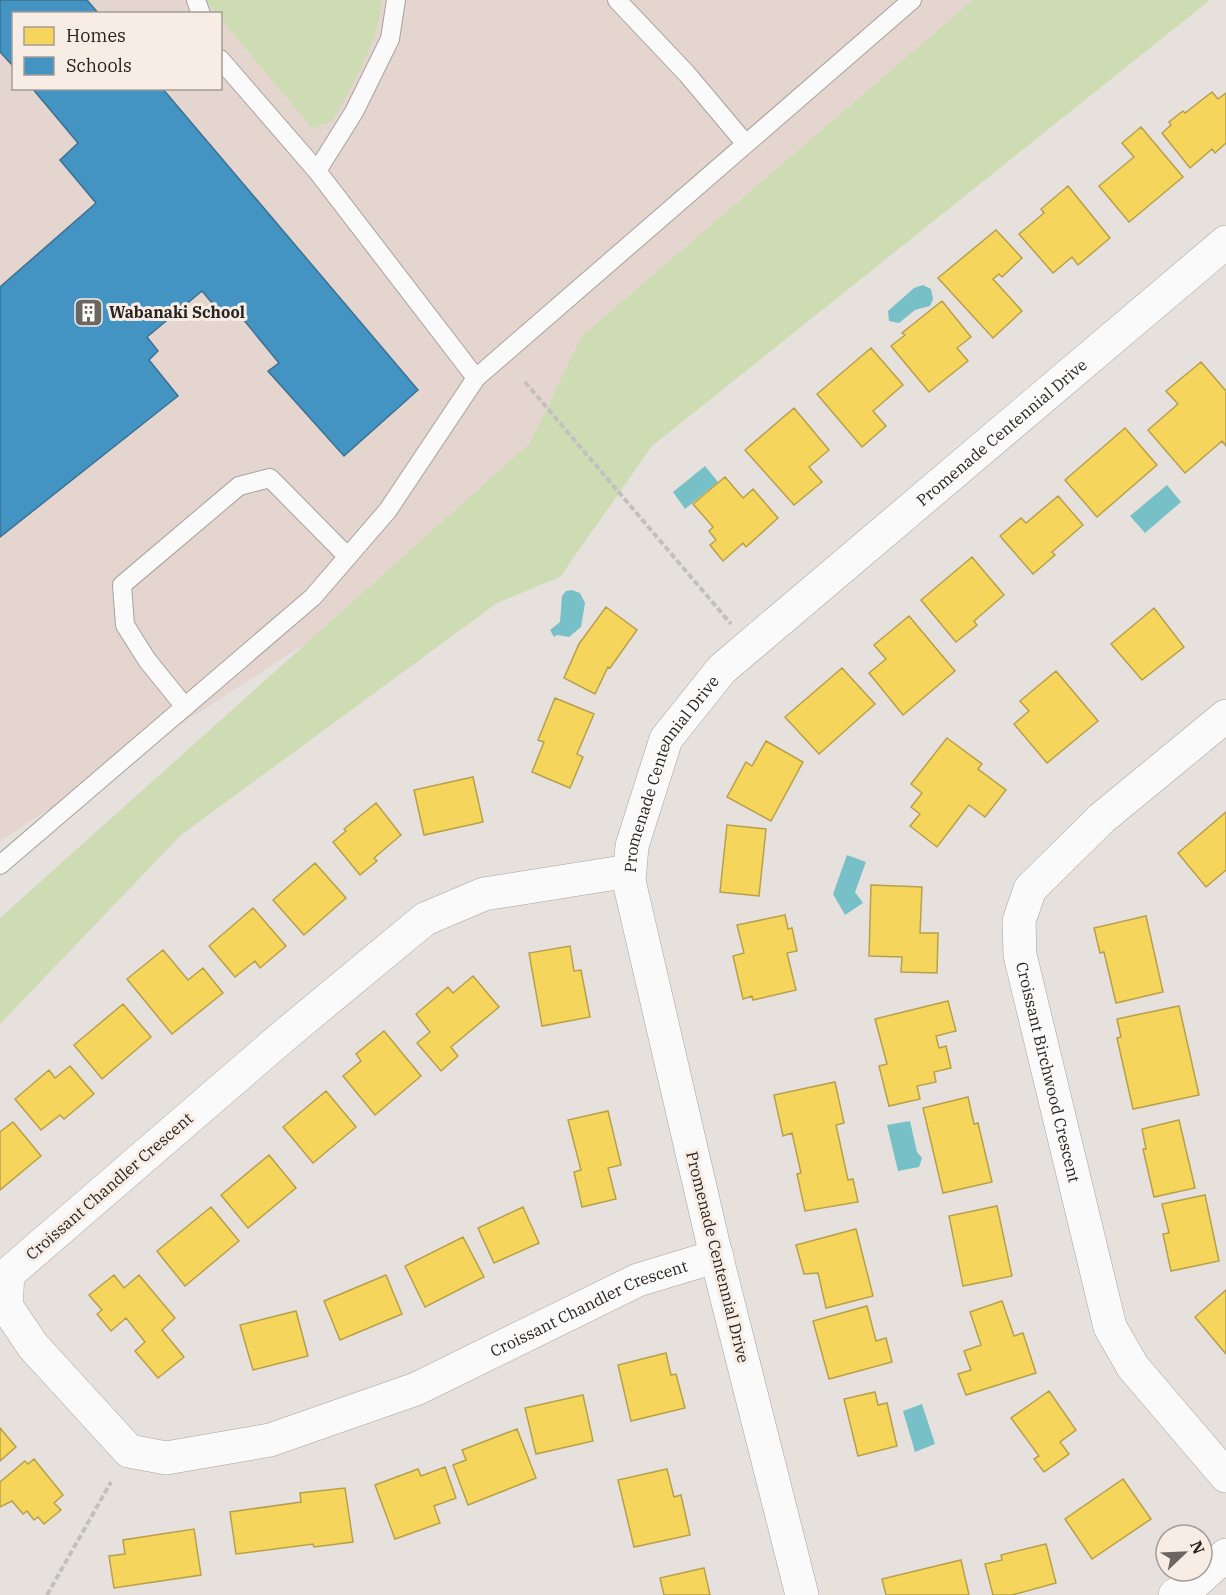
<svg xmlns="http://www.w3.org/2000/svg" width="1226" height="1595" viewBox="0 0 1226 1595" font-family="'IBM Plex Serif',serif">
<rect width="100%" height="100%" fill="#e6e1dc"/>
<path fill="#e5d5cf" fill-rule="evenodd" d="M0 0H1087L520 505 0 841ZM14 14H220V88H14Z"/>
<path fill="#cddcb3" d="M205 0H382C378 44 353 82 333 121L315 128 310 126 221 19 220 14 216 13Z
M973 0H1210L652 446 560 577 497 603 181 835 0 1024V918L530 443 581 337Z"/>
<path fill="#77c0c8" d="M923 285 931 289 933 299 930 306 915 310 899 323 889 321 888 311 914 288Z
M705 466 718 482 685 509 673 492Z
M1167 485 1181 502 1145 533 1130 516Z
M572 590 580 593 585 603 581 627 569 637 557 635 554 637 550 630 560 622 562 596 566 591Z
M847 855 866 862 855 892 863 903 845 915 833 894Z
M910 1121 917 1152 922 1158 919 1167 898 1171 887 1125Z
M922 1404 935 1444 915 1452 903 1411Z"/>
<path fill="#f6d55c" stroke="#b8a04a" stroke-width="1.5" d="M1212 92 1218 99 1226 93V143L1215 153 1212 149 1190 168 1162 133 1171 125 1169 122 1183 111 1185 113Z
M1141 127 1183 177 1129 222 1099 186 1134 157 1122 143Z
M1068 186 1110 238 1078 265 1072 257 1053 273 1019 234 1044 213 1041 209Z
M996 230 1022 258 1002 277 999 274 993 279 1022 311 993 338 938 278Z
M942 301 971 337 957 348 968 361 929 392 891 346 905 335 902 333Z
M871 348 903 385 873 411 886 426 862 447 817 394Z
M1201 362 1226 391V446L1222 441 1185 473 1148 430 1178 404 1166 391Z
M794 408 829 450 809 467 822 482 794 505 745 450Z
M1125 428 1157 465 1097 517 1065 480Z
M725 477 743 498 753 489 778 518 746 547 743 543 723 561 710 545 716 540 709 531 713 527 693 504Z
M1058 496 1083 525 1052 552 1055 555 1033 574 1000 536 1021 518 1026 523Z
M972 557 1004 595 974 621 977 625 956 642 921 600Z
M606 607 637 630 610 668 608 667 595 694 564 678 579 644Z
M1154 608 1184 647 1142 680 1111 644Z
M909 616 955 671 903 715 869 673 886 659 874 645Z
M842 668 875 704 819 754 785 717Z
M1056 671 1098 721 1047 763 1014 724 1029 711 1020 701Z
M555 698 594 714 577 754 583 757 570 788 532 772 544 742 538 740Z
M947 738 982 764 978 769 1006 790 985 817 969 805 937 847 910 826 920 814 911 807 922 793 911 784Z
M766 741 803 762 771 821 727 797 746 762 752 766Z
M473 777 483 822 424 835 414 790Z
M376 803 401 835 374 858 377 861 360 875 333 842 346 831 344 829Z
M1226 812V870L1206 887 1178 853Z
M727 825 766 829 759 896 720 892Z
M315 863 346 898 304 935 273 900Z
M871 885 922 887 920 933H938L937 973 901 972 902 957 869 956Z
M253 908 286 946 260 968 255 961 235 977 209 946Z
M785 915 788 929 792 928 797 951 787 953 796 990 753 1000 752 996 743 999 733 956 744 953 737 925Z
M1146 916 1163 992 1116 1003 1104 952 1100 953 1094 928Z
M570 946 574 971 581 970 590 1017 542 1026 529 953Z
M163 950 188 980 203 968 223 993 172 1034 127 979Z
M473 976 499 1007 451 1047 458 1056 441 1071 417 1043 430 1032 416 1014 448 987 453 993Z
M948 1001 956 1031 936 1036 939 1048 946 1046 951 1068 934 1072 936 1082 917 1086 920 1099 889 1106 879 1066 887 1064 875 1019Z
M123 1004 151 1037 102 1079 74 1045Z
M1179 1006 1199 1095 1133 1109 1117 1038 1121 1037 1117 1019Z
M384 1031 421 1076 375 1115 343 1076 361 1061 356 1054Z
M70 1066 94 1094 64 1119 60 1115 41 1130 15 1099 49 1070 55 1078Z
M835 1082 844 1123 836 1125 848 1180 853 1179 858 1202 805 1211 797 1174 801 1173 792 1133 783 1136 774 1095Z
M326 1091 356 1127 313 1163 283 1127Z
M968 1097 974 1124 978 1123 992 1182 943 1193 923 1108Z
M608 1111 621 1165 608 1168 616 1199 582 1207 574 1172 581 1170 568 1120Z
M1179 1120 1195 1188 1154 1197 1143 1149H1146L1142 1129Z
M13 1122 41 1156 0 1190V1132Z
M269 1155 296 1188 248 1228 221 1195Z
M1205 1195 1219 1261 1171 1271 1163 1234 1169 1233 1162 1204Z
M997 1206 1012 1276 963 1286 949 1216Z
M211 1207 239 1241 185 1286 157 1251Z
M523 1207 539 1243 494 1263 478 1228Z
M856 1229 873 1296 826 1308 818 1273 804 1274 796 1245Z
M463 1237 484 1277 425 1307 405 1266Z
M114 1275 124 1288 139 1275 175 1318 162 1330 184 1357 158 1378 135 1351 145 1342 126 1318 111 1331 97 1314 102 1310 89 1295Z
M386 1275 402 1314 340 1340 324 1301Z
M1226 1290V1354L1195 1317Z
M1002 1301 1014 1336 1023 1333 1036 1373 966 1395 958 1374 971 1370 964 1351 981 1345 970 1312Z
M867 1306 876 1341 886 1338 892 1362 829 1379 813 1321Z
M296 1311 308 1356 253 1370 240 1325Z
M666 1353 671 1375 676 1374 685 1408 631 1421 618 1365Z
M1049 1391 1076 1430 1060 1442 1069 1454 1044 1472 1034 1459 1039 1456 1011 1418Z
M875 1392 878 1405 887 1403 897 1446 858 1456 844 1399Z
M583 1395 593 1441 536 1454 525 1408Z
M0 1428 16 1447 0 1461Z
M517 1429 536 1478 468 1505 453 1465 466 1460 462 1450Z
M34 1459 63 1495 54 1503 61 1510 44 1524 38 1517 34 1520 27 1511 23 1514 12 1501 0 1507V1482L25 1461 28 1464Z
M445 1467 456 1498 434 1506 440 1523 395 1539 375 1485 418 1469 421 1476Z
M667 1469 674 1497 681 1495 690 1535 634 1547 618 1480Z
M1123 1479 1151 1519 1092 1559 1065 1519Z
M345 1488 353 1542 314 1547 313 1544 236 1554 230 1512 301 1502 300 1493Z
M194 1529 201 1575 114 1588 109 1556 125 1554 123 1540Z
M1046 1544 1056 1583 1012 1595H993L985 1564 1002 1560 1001 1555Z
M961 1560 969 1595H886L882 1579Z
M704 1568 710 1595H664L660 1578Z"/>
<path fill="#4393c3" stroke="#3b7192" stroke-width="1.5" d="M0 0H87L99 14H14V67L0 52Z
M32 88H162L418 390 344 456 268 371 279 363 234 308 223 316 202 291 147 337 158 351 149 360 178 396 0 537V287L96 203 60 160 78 143Z"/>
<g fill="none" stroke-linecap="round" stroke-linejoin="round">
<defs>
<path id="lane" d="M196 0 201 14
M617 0 687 74 745 143
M220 59 317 171 476 378
M317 171 354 112 390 39 396 0
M185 707 147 660 125 625 122 585 239 486 270 478 348 557
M0 865 313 597 388 510 476 378 912 0"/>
<g id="street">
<path id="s1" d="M1226 716 1102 818 1030 889 1019 921 1020 955 1110 1327 1133 1367 1226 1476"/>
<path id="s2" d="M629 871 484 894 425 919 286 1034 8 1274 6 1306 33 1346 129 1451 166 1458 270 1440 416 1389 638 1280 717 1256"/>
<path id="s3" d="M802 1595 713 1243 629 881 632 846 666 739 722 669 1226 242"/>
<path d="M1175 1595 1191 1586 1226 1555"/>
</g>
</defs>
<use href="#lane" stroke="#a6a29e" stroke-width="20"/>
<use href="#street" stroke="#a6a29e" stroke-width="34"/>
<path stroke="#c2c0bf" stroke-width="4" stroke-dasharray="6 3" stroke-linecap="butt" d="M525 382 731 624
M47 1595 111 1482"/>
<use href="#lane" stroke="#fbfafa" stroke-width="18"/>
<use href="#street" stroke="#fbfafa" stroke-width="33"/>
</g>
<defs>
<symbol id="building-square" viewBox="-11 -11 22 22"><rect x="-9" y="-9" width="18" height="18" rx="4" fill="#6a6662" stroke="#f8ede4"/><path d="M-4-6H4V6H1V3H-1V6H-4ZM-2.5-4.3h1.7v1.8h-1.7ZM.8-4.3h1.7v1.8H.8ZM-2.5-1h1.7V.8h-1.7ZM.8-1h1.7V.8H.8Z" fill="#fff"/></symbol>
</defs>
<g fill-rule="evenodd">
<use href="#building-square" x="72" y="296" width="33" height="33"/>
</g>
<g text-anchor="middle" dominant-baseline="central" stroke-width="6" stroke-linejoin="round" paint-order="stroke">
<g font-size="16" font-weight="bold" fill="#272320" stroke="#f8ede4" text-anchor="start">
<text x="109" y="312">Wabanaki School</text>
</g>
<g font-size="16" fill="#272320" stroke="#f8ede4">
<text stroke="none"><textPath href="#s3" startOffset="1338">Promenade Centennial Drive</textPath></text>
<text stroke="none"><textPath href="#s3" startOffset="852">Promenade Centennial Drive</textPath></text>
<text stroke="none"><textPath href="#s1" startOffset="450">Croissant Birchwood Crescent</textPath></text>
<text transform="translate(109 1186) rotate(-41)">Croissant Chandler Crescent</text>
<text transform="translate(718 1257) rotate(76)">Promenade Centennial Drive</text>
<text stroke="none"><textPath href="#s2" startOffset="1470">Croissant Chandler Crescent</textPath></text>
</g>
</g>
<rect x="12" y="12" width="210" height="78" fill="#f8ede4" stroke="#a49c96" stroke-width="1.5"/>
<rect x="24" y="27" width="30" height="18" fill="#f6d55c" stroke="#a49c96" stroke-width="1.5"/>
<text x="66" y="42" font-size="18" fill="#272320">Homes</text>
<rect x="24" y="57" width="30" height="18" fill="#4393c3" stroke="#a49c96" stroke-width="1.5"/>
<text x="66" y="72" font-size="18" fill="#272320">Schools</text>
<g transform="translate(1184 1553) rotate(67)"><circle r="28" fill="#f8ede4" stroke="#a49c96" stroke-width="1.5"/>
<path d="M0-4.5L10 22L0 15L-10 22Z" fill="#6a6662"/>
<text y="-9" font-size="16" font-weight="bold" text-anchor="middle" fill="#272320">N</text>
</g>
</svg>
